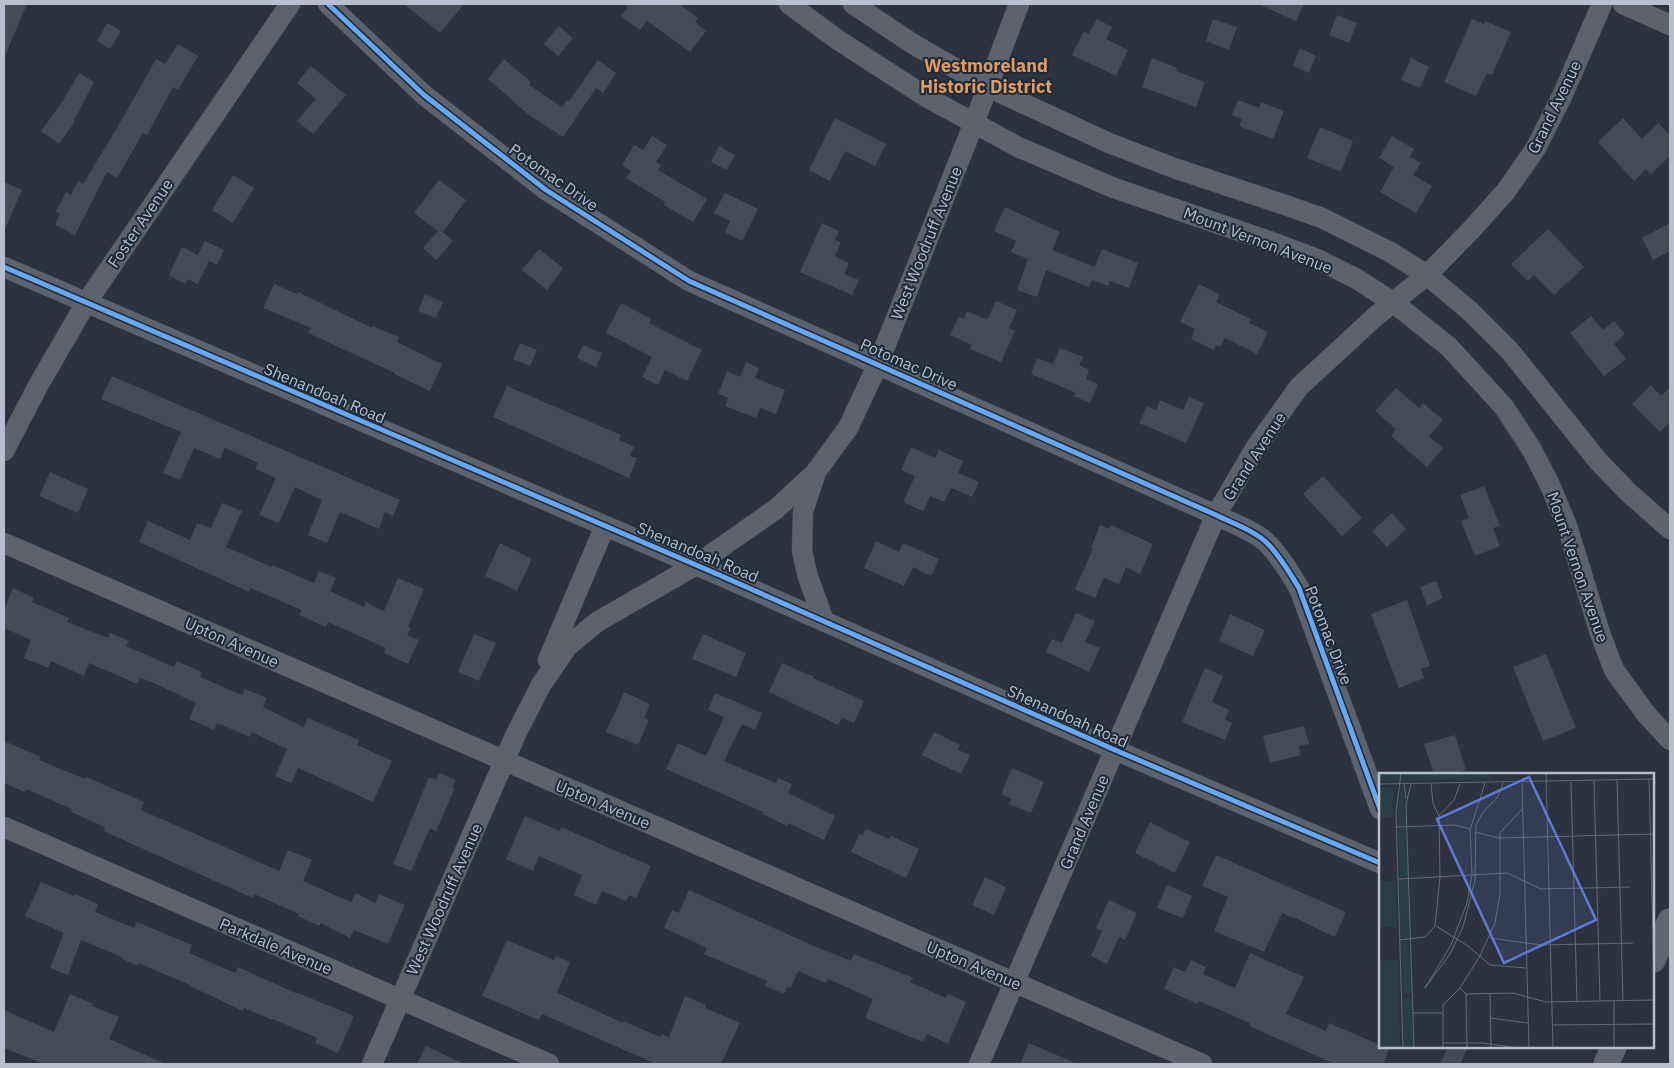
<svg xmlns="http://www.w3.org/2000/svg" width="1674" height="1068" viewBox="0 0 1674 1068" font-family="'IBM Plex Sans',sans-serif">
<rect width="100%" height="100%" fill="#2c333e"/>
<path fill="#454b54" d="M4 4H27L4 58Z
M404 4H464L440 33Z
M623 4H679L698 18 695 22 706 31 690 52 647 21 640 30 621 16 628 7Z
M1258 4H1304L1296 21Z
M1337 15 1357 23 1349 43 1329 35Z
M1097 19 1112 27 1106 39 1128 50 1116 76 1072 55 1084 31 1089 34Z
M1213 19 1237 27 1229 50 1206 41Z
M1472 19 1484 24 1485 21 1511 32 1492 75 1487 73 1476 96 1444 82Z
M107 23 121 31 110 49 97 41Z
M559 26 573 38 558 56 544 44Z
M178 44 198 56 178 90 173 87 147 135 143 133 117 178 107 172 75 235 55 225 60 214 56 212 66 192 71 195 78 181 83 184 117 128 156 59 165 64Z
M1300 48 1316 56 1309 73 1293 66Z
M1152 58 1177 68 1176 71 1205 82 1196 107 1142 87Z
M1411 58 1429 67 1420 88 1401 80Z
M504 59 531 82 529 85 562 107 567 100 569 101 598 60 616 73 603 93 596 88 563 137 529 115 488 79Z
M311 66 346 95 313 134 297 121 316 99 297 83Z
M79 73 94 82 74 120 75 121 59 144 41 131 63 101Z
M1238 100 1259 108 1261 102 1284 111 1273 139 1239 126 1242 119 1232 115Z
M835 118 886 144 875 166 845 151 830 181 809 170Z
M1623 118 1642 139 1658 123 1670 135V156L1651 174 1646 169 1634 181 1598 142Z
M1320 127 1353 141 1341 172 1307 158Z
M652 136 667 145 656 162 661 165 658 170 707 199 693 222 664 205 665 202 626 178 631 171 622 165 634 145 643 150Z
M1392 136 1414 149 1410 157 1421 163 1413 175 1432 186 1416 213 1380 192 1394 167 1379 158Z
M719 146 735 155 727 170 711 162Z
M233 175 254 188 233 223 212 210Z
M439 180 466 200 443 232 453 241 436 260 423 248 438 231 414 213Z
M4 182 22 190 4 231Z
M725 193 758 209 742 241 725 232 730 221 714 213Z
M1005 207 1060 232 1052 250 1095 267 1102 249 1138 263 1129 288 1110 281 1108 286 1092 280 1089 287 1046 270 1037 297 1017 290 1028 259 1011 252 1016 241 994 231Z
M822 223 839 231 835 240 841 242 835 256 849 263 844 274 859 280 852 295 800 272Z
M1670 223V251L1653 260 1642 238Z
M1548 229 1584 267 1554 295 1534 275 1528 281 1511 264Z
M205 241 224 250 217 265 198 255Z
M182 247 209 261 198 284 188 279 185 284 169 275Z
M539 249 563 268 547 290 522 270Z
M274 284 297 294 298 292 372 328 373 326 399 337 397 342 442 364 430 391 394 374 395 373 308 333 311 328 263 308Z
M1199 284 1220 295 1216 302 1251 319 1249 323 1268 332 1257 354 1225 338 1220 347 1216 345 1214 350 1191 339 1195 329 1180 322Z
M425 294 443 302 436 318 418 311Z
M996 301 1017 310 1009 328 1015 331 1001 362 970 349 972 345 950 335 959 317 964 319 967 311 987 320Z
M621 303 651 319 649 323 702 350 687 381 665 370 658 385 642 377 652 357 606 333Z
M1591 316 1603 330 1614 321 1625 334 1614 344 1626 359 1604 376 1570 333Z
M520 343 537 350 530 366 513 359Z
M583 345 602 353 596 367 577 358Z
M1060 348 1083 357 1079 365 1089 370 1086 379 1098 384 1090 403 1074 396 1076 393 1031 374 1037 358 1053 364Z
M746 362 759 368 755 378 785 390 776 414 760 408 756 418 725 406 728 398 718 394 727 371 740 377Z
M112 376 400 500 393 516 385 512 379 529 340 512 327 543 308 535 322 500 295 487 279 523 259 515 276 478 255 469 258 463 225 448 220 459 194 448 180 480 163 473 181 432 101 399Z
M1651 385 1661 396 1670 387V422L1660 432 1632 404Z
M507 386 621 435 619 440 634 447 630 456 637 458 629 478 493 417Z
M1396 388 1419 408 1423 403 1443 420 1429 436 1443 448 1427 467 1391 436 1396 429 1375 411Z
M1189 397 1204 403 1186 443 1139 423 1147 406 1156 410 1160 400 1183 410Z
M911 447 935 458 939 450 963 461 958 473 979 482 972 497 951 488 944 502 930 496 923 511 903 502 915 476 901 470Z
M50 472 88 489 78 513 39 496Z
M1323 476 1362 518 1342 536 1303 494Z
M1484 486 1500 526 1493 528 1500 546 1475 556 1461 521 1469 518 1460 495Z
M222 503 242 511 226 547 272 567 273 565 314 583 319 571 336 578 330 591 364 607 366 602 384 611 398 578 424 589 408 627 411 628 407 635 419 640 408 664 384 653 386 648 328 622 326 627 299 615 302 610 250 588 249 592 139 542 148 521 190 540 197 523 211 528Z
M1392 513 1406 529 1387 547 1372 531Z
M1100 525 1109 529 1111 525 1153 544 1140 574 1126 567 1119 584 1104 578 1095 598 1075 589 1093 549 1091 548Z
M876 541 899 552 903 543 939 559 931 576 913 567 904 586 864 568Z
M500 543 532 559 517 591 485 576Z
M1436 581 1443 598 1427 605 1420 587Z
M13 588 34 598 32 602 69 618 67 622 108 638 110 633 129 641 126 646 174 667 177 661 202 672 200 677 242 695 245 689 267 698 263 707 304 727 308 718 359 740 357 745 392 761 373 802 298 768 291 783 275 776 287 749 252 732 250 737 217 723 214 730 189 719 196 703 154 683 140 678 137 684 89 663 84 676 51 661 48 668 24 658 31 640 4 628V610Z
M1407 600 1430 666 1421 669 1424 678 1399 688 1371 614Z
M1076 613 1095 621 1085 642 1100 648 1089 672 1046 652 1052 639 1062 643Z
M1230 614 1265 630 1253 656 1219 641Z
M474 634 496 643 479 681 458 672Z
M703 634 746 653 736 677 692 659Z
M1546 654 1576 728 1543 741 1513 667Z
M782 663 814 677 813 678 864 701 854 723 842 718 838 725 769 692Z
M1205 668 1223 676 1212 702 1229 710 1225 719 1232 723 1225 740 1182 722Z
M624 692 650 704 644 718 649 720 638 745 606 732Z
M715 693 762 713 755 730 742 724 724 761 776 783 778 778 792 784 788 793 835 816 824 840 788 823 787 826 762 814 763 812 666 769 678 743 706 756 724 717 708 710Z
M1304 726 1309 744 1299 746 1301 755 1270 763 1263 736Z
M934 732 960 745 958 750 970 755 961 774 922 755Z
M1455 735 1466 770 1454 774H1434L1424 744Z
M4 741 41 757 39 760 85 779 86 777 144 802 141 810 279 871 288 850 312 860 303 881 351 902 356 893 375 903 379 894 405 905 388 944 354 930 350 938 321 923 319 926 298 916 299 914 254 894 253 898 132 844 104 831 105 827 71 812 72 809 26 789 25 792 4 783Z
M1012 768 1044 782 1031 813 1009 804 1012 799 1001 794Z
M439 773 456 780 452 787 455 788 436 831 430 828 411 871 393 864 429 777 436 780Z
M525 816 560 831 561 827 651 866 636 898 629 895 626 901 602 891 596 905 574 895 582 875 539 856 533 871 506 859Z
M1150 822 1190 842 1175 873 1135 853Z
M866 829 890 839 891 836 919 849 906 878 851 852 859 834 862 836Z
M1216 855 1346 912 1335 937 1293 917V918L1282 913 1264 952 1214 931 1228 897 1202 886Z
M985 877 1006 887 994 915 972 905Z
M41 882 74 896 75 894 98 904 95 912 134 928 137 922 192 945 189 953 235 973 238 967 298 994V993L354 1016 338 1053 315 1043 317 1038 273 1019 272 1020 244 1008 243 1011 190 986V985L138 963 137 966 121 958 122 957 81 940 68 975 50 968 64 933 25 916Z
M1167 885 1192 896 1183 918 1157 908Z
M689 890 814 946 851 961 854 954 913 978 910 982 946 998 948 994 966 1002 948 1044 927 1034 923 1042 865 1018 873 999 828 979 826 983 798 971 791 988 787 987 784 994 765 986 767 981 704 954 707 948 664 928 672 910 679 913Z
M1109 900 1137 913 1125 940 1119 937 1107 964 1091 956 1102 931 1096 928Z
M507 940 554 960 556 956 570 962 557 993 623 1023V1021L660 1037 662 1034 669 1037 685 996 706 1005 705 1008 740 1023 721 1064H656L542 1014 539 1020 482 996Z
M1250 953 1304 977 1286 1014 1326 1031 1329 1023 1380 1045V1047L1389 1049 1383 1064H1335L1249 1026 1250 1023 1199 1001 1198 1004 1164 989 1174 967 1185 972 1191 960 1206 967 1203 974 1235 988Z
M70 994 93 1004 92 1006 119 1017 109 1039 166 1064H44L4 1048V1010L54 1032Z
M1029 1043 1077 1064H1020Z
M426 1046 464 1064H417Z
M1448 1047H1468L1460 1064H1440Z"/>
<g fill="none" stroke-linecap="round" stroke-linejoin="round">
<defs>
<path id="minor" d="M328 4 424 95 546 190 689 281 1216 515C1232 523 1255 531 1267 543 1280 556 1290 573 1299 588L1380 809
M789 4 838 40 928 98 1018 147 1114 188 1272 242 1317 259 1357 279 1394 303 1449 347 1504 407 1532 450 1550 485 1567 526 1601 636 1614 670 1646 714 1670 740
M853 4 913 44 988 87 1109 143 1174 168 1285 205 1322 218 1390 252 1427 275 1471 312 1510 351 1599 462 1629 493 1670 529
M1623 4 1670 25
M4 267 717 574 1115 750 1380 863
M4 451 39 384 86 303 290 4
M815 475 803 511 802 551 808 577 824 621
M4 543 1202 1064
M548 660 605 526
M4 827 549 1064
M372 1064 516 734 541 685 567 647 597 622 696 565 776 509 815 473 848 428 878 364 974 123 1019 4
M979 1064 1216 515 1256 447 1299 387 1376 316 1427 275 1472 229 1506 191 1536 148 1563 94 1602 4"/>
<path id="major" d="M1653 960 1670 921
M1606 1064 1614 1047"/>
</defs>
<use href="#minor" stroke="#494e56" stroke-width="21"/>
<use href="#major" stroke="#4a505a" stroke-width="26"/>
<use href="#minor" stroke="#5d626b" stroke-width="20"/>
<use href="#major" stroke="#5f646d" stroke-width="25"/>
<defs>
<path id="cycleway" d="M328 4 424 95 546 190 689 281 1216 515C1232 523 1255 531 1267 543 1280 556 1290 573 1299 588L1380 809
M4 267 717 574 1115 750 1380 863"/>
</defs>
<use href="#cycleway" stroke="#1e293a" stroke-width="8"/>
<use href="#cycleway" stroke="#66a8f1" stroke-width="5"/>
</g>
<g text-anchor="middle" dominant-baseline="central" stroke-width="4" stroke-linejoin="round" paint-order="stroke">
<g font-size="16" fill="#b7bfce" stroke="#1e293a">
<text transform="translate(1554 107) rotate(-64)">Grand Avenue</text>
<text transform="translate(554 177) rotate(35)">Potomac Drive</text>
<text transform="translate(140 223) rotate(-56)">Foster Avenue</text>
<text transform="translate(1258 240) rotate(21)">Mount Vernon Avenue</text>
<text transform="translate(926 243) rotate(-68)">West Woodruff Avenue</text>
<text transform="translate(909 364) rotate(24)">Potomac Drive</text>
<text transform="translate(325 393) rotate(23)">Shenandoah Road</text>
<text transform="translate(1254 456) rotate(-57)">Grand Avenue</text>
<text transform="translate(698 552) rotate(23)">Shenandoah Road</text>
<text transform="translate(1578 567) rotate(71)">Mount Vernon Avenue</text>
<text transform="translate(1329 635) rotate(69)">Potomac Drive</text>
<text transform="translate(232 642) rotate(24)">Upton Avenue</text>
<text transform="translate(1068 716) rotate(24)">Shenandoah Road</text>
<text transform="translate(603 804) rotate(23)">Upton Avenue</text>
<text transform="translate(1084 822) rotate(-67)">Grand Avenue</text>
<text transform="translate(444 899) rotate(-66)">West Woodruff Avenue</text>
<text transform="translate(276 946) rotate(23)">Parkdale Avenue</text>
<text transform="translate(974 965) rotate(23)">Upton Avenue</text>
</g>
<g font-size="18" font-weight="bold" fill="#e19b5f" stroke="#1e293a">
<text x="986" y="65">Westmoreland<tspan x="986" dy="21">Historic District</tspan></text>
</g>
</g>
<g transform="translate(1379 773)">
<rect width="275" height="275" fill="#2c333e"/>
<path d="M0 0H111V6L0 8ZM0 14H14V44H0ZM23 14 27 52H20L19 36ZM27 54 29 103 21 104 19 57ZM20 107H29L30 165H22ZM0 108H17L18 154H0ZM30 168 32 220 24 222 22 169ZM19 187 21 275H0V188ZM24 226H32L34 275H25Z" fill="#284045"/>
<path fill="none" stroke="#646b78" stroke-width="1" d="M22 0 17 40 24 275M167 0 174 275M270 6 275 202M238 7 244 228M215 8 221 228M192 9 198 229M106 10 91 57 93 102 88 130 72 172 46 215 71 181 84 154 96 107 97 52 105 38 118 25 124 10M143 10 150 275M0 11 275 6M25 11 27 26M52 11 54 30 60 43M27 31 35 275M27 31 32 11M18 54 76 52 91 56M96 59 120 65 275 61M20 106 128 100 162 116 251 114M57 153 89 173 111 192 147 195M111 165 162 172 254 170M21 167 46 164 56 153 61 104 60 43 75 27 81 11M81 215 87 221 134 220 167 229 275 227M111 220 112 275M87 221 88 275M235 228V275M34 240H64M111 245 149 250M174 252 275 251M64 270H104L139 275M64 275V232L81 215 101 183 116 150 121 120V60L144 35"/>
<path fill="#5b7bd4" fill-opacity="0.15" stroke="#5b7bd4" stroke-width="2.5" d="M150 4 217 147 125 190 58 46Z"/>
<rect width="275" height="275" fill="none" stroke="#b7bfce" stroke-width="2.5"/>
</g>
<rect width="1674" height="1068" fill="none" stroke="#b7bfce" stroke-width="10"/>
</svg>
